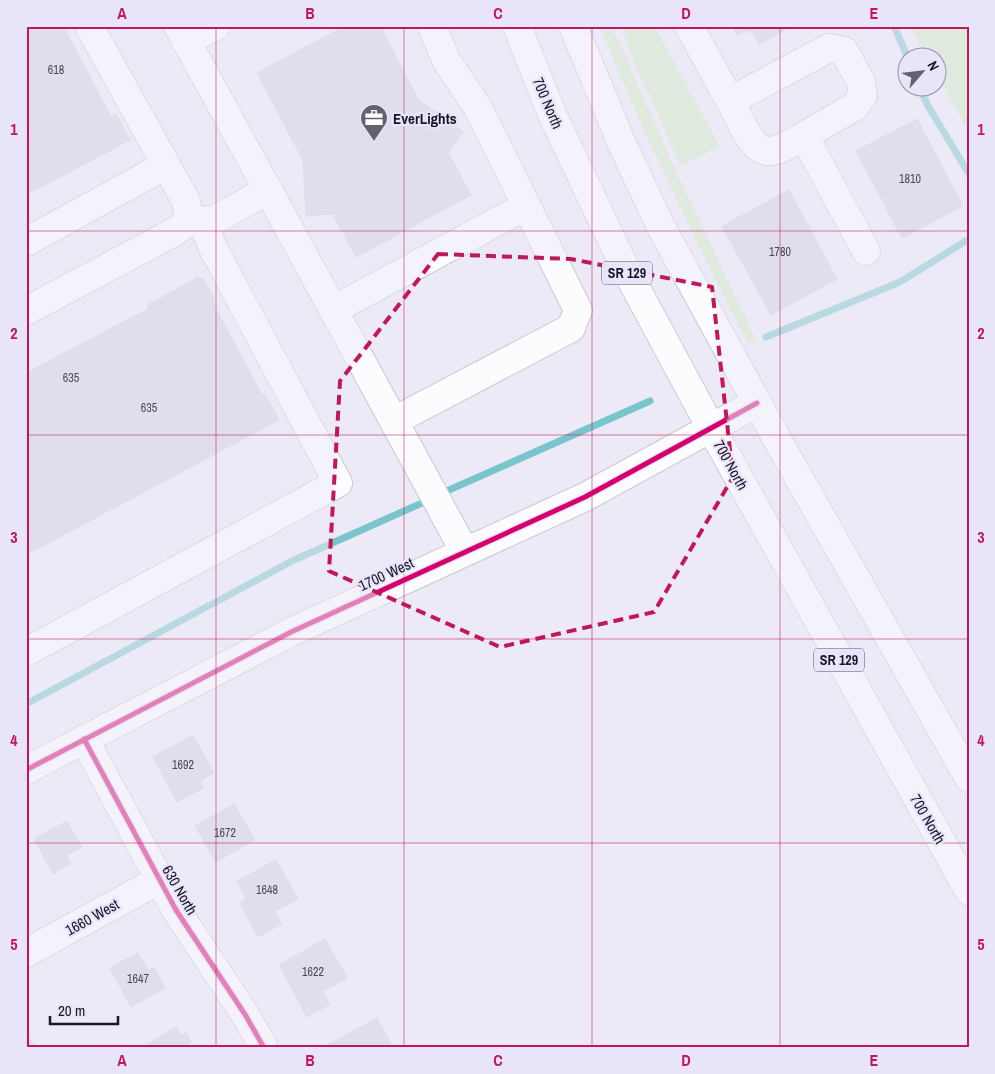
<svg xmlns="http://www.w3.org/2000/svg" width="995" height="1074" viewBox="0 0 995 1074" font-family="'Archivo Narrow',sans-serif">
<rect width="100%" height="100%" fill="#eceaf6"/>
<path fill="#cee8be" d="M600 26H612L675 169 756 340 748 344C695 239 643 135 600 26Z
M621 26H655L719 146 681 166 639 73Z
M910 26H969V133L938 76V58L927 57Z"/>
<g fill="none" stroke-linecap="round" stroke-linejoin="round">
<path stroke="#78c6cb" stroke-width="7" d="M894 26 908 58
M920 88 928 106 969 174
M766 337 900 282 969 239
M440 494 650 401
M26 704 292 561 431 499"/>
</g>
<path fill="#d2d0df" stroke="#d0ceda" d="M26 26H63L111 117 116 114 130 140 26 195Z
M345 26H380L418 99 463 132 448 152 471 195 356 257 333 214 306 216 303 160 257 73Z
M733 26H792L759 44 751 30 747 33 746 30 737 35Z
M917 119 963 206 902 238 856 151Z
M789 190 837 279 771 315 722 226Z
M199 277 200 280 203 278 215 301 213 303 262 395 265 394 279 420 26 555V373L148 309 147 305Z
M193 735 214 773 200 781 203 788 177 802 153 757Z
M234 804 255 840 216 862 195 826Z
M67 821 82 847 67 855 71 863 53 874 34 839Z
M276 860 298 899 275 911 282 924 258 937 240 903 246 899 237 881Z
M325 939 347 978 323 991 330 1004 307 1017 279 965Z
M138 953 148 970 154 967 165 988 131 1007 110 968Z
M377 1018 393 1048H330L328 1045Z
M176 1027 181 1035 186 1033 191 1042 186 1046 187 1048H141Z
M26 1031 35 1048H26Z"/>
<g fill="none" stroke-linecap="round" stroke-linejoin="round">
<defs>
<path id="minor" d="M178 26 268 190
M689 26 730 101 829 48 844 51 861 82 863 95 854 107 804 136 866 251
M186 42 216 26
M730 101C738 115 750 149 767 151 779 152 793 142 804 136
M189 221 214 220 268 190 465 552
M26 242 166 165
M333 310 526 206
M26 311 176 231 189 221 186 201 89 26
M394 421 571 328 578 310 478 108 446 60 432 26
M26 652 338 483 213 248 202 221
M84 739 176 910 246 1016 264 1048
M26 770 291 632 585 497 757 403
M26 953 159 880"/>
<path id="major" d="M517 26 552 114 625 268 711 428 969 891
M573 26 622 144 661 227 778 441 969 778"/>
</defs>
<use href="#minor" stroke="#c9c8d3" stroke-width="30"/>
<use href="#major" stroke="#c9c8d3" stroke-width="30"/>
<use href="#minor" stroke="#fcfcfe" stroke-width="28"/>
<use href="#major" stroke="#fcfcfe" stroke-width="28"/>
<defs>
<path id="cycleway" d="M84 739 176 910 246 1016 264 1048
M26 770 291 632 585 497 757 403"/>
</defs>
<use href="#cycleway" stroke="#e8e5fb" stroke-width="8"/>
<use href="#cycleway" stroke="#d6006c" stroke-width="5"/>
</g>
<path d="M0 0H995V1074H0ZM438 254 571 259 712 287 733 477 654 612 500 647 329 571 340 381Z" fill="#eceaf6" fill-opacity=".55" fill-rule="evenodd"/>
<path fill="none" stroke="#c2185b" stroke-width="4" stroke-dasharray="10 6" stroke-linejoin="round" d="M438 254 571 259 712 287 733 477 654 612 500 647 329 571 340 381Z"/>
<path fill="none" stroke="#c2185b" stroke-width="1" stroke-opacity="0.55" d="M216 26V1048M404 26V1048M592 26V1048M780 26V1048M26 231H969M26 435H969M26 639H969M26 843H969"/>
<defs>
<symbol id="office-pin" viewBox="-11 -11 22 30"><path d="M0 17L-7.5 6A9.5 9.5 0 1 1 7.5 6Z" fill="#63616d" stroke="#e8e5fb"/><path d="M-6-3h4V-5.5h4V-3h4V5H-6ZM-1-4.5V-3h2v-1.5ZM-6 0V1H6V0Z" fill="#fff"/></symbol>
</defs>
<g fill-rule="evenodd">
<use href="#office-pin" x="358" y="102" width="32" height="43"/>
</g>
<g text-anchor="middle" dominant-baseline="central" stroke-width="4.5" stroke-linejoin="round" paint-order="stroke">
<g font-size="12" fill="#4b4956">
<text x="56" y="70">618</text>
<text x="910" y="179">1810</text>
<text x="780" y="252">1780</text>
<text x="71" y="378">635</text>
<text x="149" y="408">635</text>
<text x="183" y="765">1692</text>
<text x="225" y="833">1672</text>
<text x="267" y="890">1648</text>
<text x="313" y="972">1622</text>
<text x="138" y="979">1647</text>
</g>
<g fill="#e8e5fb" stroke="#575564" stroke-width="1">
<rect x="602" y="261.5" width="50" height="23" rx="4"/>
<rect x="814" y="648.5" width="50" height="23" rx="4"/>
</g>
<g font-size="14" font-weight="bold" fill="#191723">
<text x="627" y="273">SR 129</text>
<text x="839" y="660">SR 129</text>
</g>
<g font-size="15" fill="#191723" stroke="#e8e5fb">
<text transform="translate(548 103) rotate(67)">700 North</text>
<text transform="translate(731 465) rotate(61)">700 North</text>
<text transform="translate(386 574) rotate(-25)">1700 West</text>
<text transform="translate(928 819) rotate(60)">700 North</text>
<text transform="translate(180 890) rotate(60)">630 North</text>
<text transform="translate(92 917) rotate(-29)">1660 West</text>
</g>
<g font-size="15" font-weight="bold" fill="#191723" stroke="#e8e5fb" text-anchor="start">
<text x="393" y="118">EverLights</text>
</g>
</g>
<rect width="995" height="1074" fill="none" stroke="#e8e5fb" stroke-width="55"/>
<g transform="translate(922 72) rotate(62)"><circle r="24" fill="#e8e5fb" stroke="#9593a5"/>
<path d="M0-4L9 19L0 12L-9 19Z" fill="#63616d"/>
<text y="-8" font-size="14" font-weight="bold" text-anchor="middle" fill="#191723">N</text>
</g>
<path d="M50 1016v8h68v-8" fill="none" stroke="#191723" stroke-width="2.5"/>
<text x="58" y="1016" font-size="15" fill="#191723" stroke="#e8e5fb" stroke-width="4" paint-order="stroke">20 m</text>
<rect x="28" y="28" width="940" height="1018" fill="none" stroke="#c2185b" stroke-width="2"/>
<g font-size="16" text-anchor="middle" font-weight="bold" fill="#c2185b">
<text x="122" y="19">A</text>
<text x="310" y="19">B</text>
<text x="498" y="19">C</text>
<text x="686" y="19">D</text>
<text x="874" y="19">E</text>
<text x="14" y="135">1</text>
<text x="981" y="135">1</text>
<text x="14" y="339">2</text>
<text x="981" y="339">2</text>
<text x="14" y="543">3</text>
<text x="981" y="543">3</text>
<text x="14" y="746">4</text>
<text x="981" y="746">4</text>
<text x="14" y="950">5</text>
<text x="981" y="950">5</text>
<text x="122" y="1066">A</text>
<text x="310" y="1066">B</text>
<text x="498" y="1066">C</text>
<text x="686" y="1066">D</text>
<text x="874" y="1066">E</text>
</g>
</svg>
